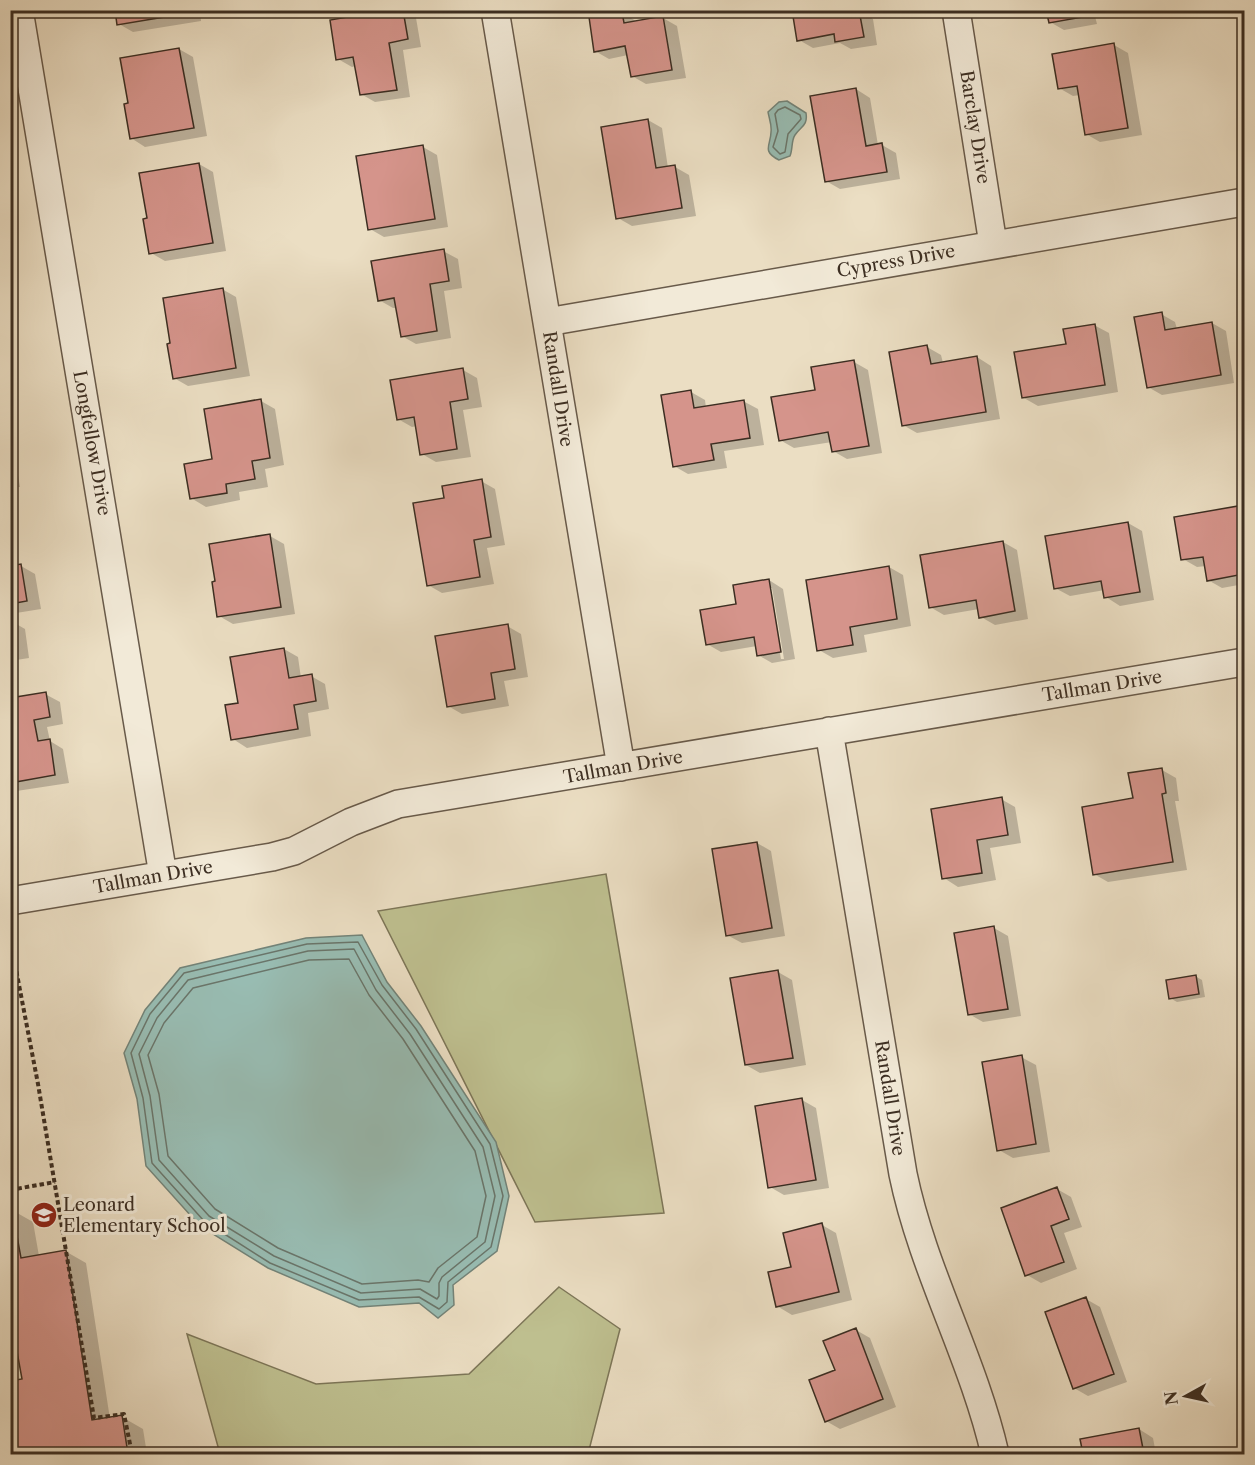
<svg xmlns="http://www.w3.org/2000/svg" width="1255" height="1465" viewBox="0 0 1255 1465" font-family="'Libre Caslon Text',serif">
<rect width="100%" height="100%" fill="#ebdec3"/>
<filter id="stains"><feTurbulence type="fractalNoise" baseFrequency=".00333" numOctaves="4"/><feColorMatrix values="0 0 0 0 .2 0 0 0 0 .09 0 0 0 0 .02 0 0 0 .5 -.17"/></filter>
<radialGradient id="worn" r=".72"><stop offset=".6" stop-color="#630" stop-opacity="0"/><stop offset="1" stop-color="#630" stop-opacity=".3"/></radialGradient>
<path fill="#bebf8f" stroke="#7d7658" stroke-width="1.5" d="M606 874 664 1213 535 1222 378 911Z
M559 1287 620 1329 588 1454H220L187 1334 316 1384 469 1374Z"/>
<path fill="#98bcb2" stroke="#738378" stroke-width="1.5" d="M787 101 806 113C808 126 801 126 795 135 791 141 793 149 790 156L779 160C761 151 771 145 771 132 772 125 769 118 768 112L779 102Z
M362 935 387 982 421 1026 496 1142 509 1196 497 1251 453 1285 454 1305 438 1318 419 1303 359 1307 268 1268 200 1226 146 1166 137 1099 124 1053 145 1010 180 968 306 938Z"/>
<path fill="#0003" fill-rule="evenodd" d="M116 10H200L201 21 133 32 119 24Z
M397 10H404L416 18 421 47 403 50 410 97 375 102 361 94 356 66 352 67 338 59Z
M794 10 859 11 873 19 877 45 851 49 840 43 813 48 799 40Z
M1048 10H1103L1094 12 1097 24 1064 30 1050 22Z
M622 13 636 21 663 18 677 26 686 78 646 84 632 76 628 55 609 59 595 51Z
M1114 45 1128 53 1142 135 1100 142 1086 134 1080 95 1073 96 1059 88Z
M179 49 193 57 207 136 145 147 131 138 130 105Z
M856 89 870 98 878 145H882L896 153 900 179 840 189 826 181Z
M648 120 662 128 668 168 675 167 689 175 696 216 632 226 618 218Z
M423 147 437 155 448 227 384 237 370 229Z
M199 164 213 172 226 251 165 261 151 253Z
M443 251 458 259 462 288 444 291 451 338 416 344 402 336 398 308H393L379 300Z
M222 289 236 297 250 376 188 386 174 378Z
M1161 314 1175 322 1177 329 1212 323 1226 331 1234 383 1162 395 1148 387Z
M1094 325 1109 333 1118 392 1038 406 1024 398Z
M927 347 941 355 943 363 977 357 991 366 1000 419 917 433 903 425Z
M854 362 868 370 882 453 847 459 833 451 832 442 794 448 780 440 816 391Z
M463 370 477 378 482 407 463 410 471 457 436 462 422 454 417 426 412 427 398 419Z
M691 392 705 400 706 408 743 401 758 409 764 445 724 451 727 468 688 474 674 466Z
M261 401 275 409 284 465 265 469 268 487 239 492 240 500 206 507 191 498 214 460Z
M10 450 14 452 20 487 10 488Z
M481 481 495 489 505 545 487 548 494 584 442 593 428 585 445 499Z
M1244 507V584L1222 588 1208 580 1206 566 1197 567 1183 559 1176 518Z
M1128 523 1142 531 1154 600 1120 606 1106 597 1105 590 1070 596 1055 588Z
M270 536 284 544 295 614 233 624 219 616Z
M1003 542 1017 550 1028 619 995 625 981 617 979 609 944 615 930 607Z
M21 566 35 574 41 609 10 614V567Z
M889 567 903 575 911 626 864 635 867 652 833 658 819 650Z
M769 580 783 589 795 659 772 663 758 655 757 646 721 652 707 644 738 605ZM769 588H772L784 659H781Z
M10 618 11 621 25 629 29 658 10 661Z
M507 626 521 634 528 677 504 681 509 706 462 714 448 706Z
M284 649 298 657 301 678 311 676 325 684 329 709 308 713 311 736 247 748 233 739 239 704Z
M45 694 60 702 63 724 47 727 50 741 63 749 69 783 10 792V699Z
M1162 770 1176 778 1179 801H1175L1187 870 1108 882 1094 874 1134 800Z
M1001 799 1015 807 1021 843 990 848 996 880 958 887 944 878Z
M757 843 771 851 785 936 742 943 727 935Z
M994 928 1008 936 1021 1016 983 1022 969 1014Z
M778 972 792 980 806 1065 760 1073 746 1065Z
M1195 976 1202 980 1205 997 1177 1002 1170 998Z
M1021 1057 1036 1065 1050 1152 1013 1158 999 1150Z
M802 1100 816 1108 829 1188 784 1195 770 1187Z
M1057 1189 1071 1197 1082 1227 1064 1233 1077 1269 1041 1283 1027 1275Z
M12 1210 33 1222 39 1256 65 1251 86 1263 110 1419 122 1417 143 1429 147 1454H10V1383L24 1380 16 1338 10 1339Z
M822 1225 836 1233 852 1300 792 1315 777 1306Z
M1086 1299 1100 1307 1127 1382 1088 1396 1074 1388Z
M856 1330 870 1338 896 1407 840 1429 826 1421 836 1371Z
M1139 1429 1153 1438 1156 1454H1084L1082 1440Z"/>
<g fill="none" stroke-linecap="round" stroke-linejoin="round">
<path stroke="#6a756a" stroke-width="1.5" d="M785 107 800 115 801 119 788 134 785 152 780 154 773 147 778 131 775 114 778 110Z
M358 942 382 985 416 1029 490 1144 503 1196 491 1247 448 1282 447 1302 439 1309 419 1297 359 1300 270 1263 204 1221 152 1163 143 1098 131 1053 150 1014 184 973 307 944Z
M354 949 376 990 410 1034 483 1147 495 1196 485 1242 442 1277 439 1283V1296L437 1299 420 1289 361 1293 274 1256 209 1216 159 1160 150 1096 139 1054 157 1018 188 980 308 951Z
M349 959 369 995 403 1039 475 1151 486 1196 477 1237 438 1268 429 1282 418 1280 362 1284 278 1248 215 1209 168 1156 159 1094 148 1055 164 1023 193 988 309 960Z"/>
</g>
<path fill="#d5948b" stroke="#3c2e22" stroke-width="1.5" d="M115 10H188V13L117 25Z
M388 10H403L408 39 389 43 397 90 360 95 353 57 336 60 330 20Z
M792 10H842V13L859 10 864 37 835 42 834 34 797 41Z
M1046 10H1082L1083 17 1049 23Z
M622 12 624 23 663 16 672 70 631 77 625 46 594 52 589 17Z
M1114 43 1128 128 1085 135 1077 86 1058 89 1052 54Z
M179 48 194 128 130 139 124 104 128 103 120 58Z
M856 88 866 146 882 143 887 172 825 182 810 96Z
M648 119 656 168 675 165 682 208 616 219 601 127Z
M423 145 435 219 368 230 356 156Z
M199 163 213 243 149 254 143 219 147 218 139 173Z
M444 249 449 281 430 284 437 331 401 337 394 298 378 301 371 261Z
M223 288 236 368 173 379 167 344 170 343 163 298Z
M1162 312 1165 330 1212 322 1221 375 1147 388 1134 317Z
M1095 324 1105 385 1022 398 1014 352 1066 344 1063 329Z
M927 345 931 364 977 356 986 412 902 426 889 352Z
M854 360 869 446 832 452 828 432 779 441 771 397 815 390 811 367Z
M463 368 468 399 450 402 457 449 420 455 414 417 397 420 390 380Z
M691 390 694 408 744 400 750 438 711 444 714 460 673 467 661 395Z
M261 399 270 458 252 461 255 479 226 484 227 493 190 499 184 464 212 459 204 409Z
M482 479 491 537 474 540 480 577 427 586 413 503 444 498 442 486Z
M1244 505V574L1207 581 1203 557 1181 560 1174 517Z
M1128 522 1140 592 1104 598 1101 581 1054 589 1045 536Z
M270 534 281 607 217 617 212 582 215 581 209 544Z
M1003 541 1015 611 979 618 976 600 929 608 920 555Z
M21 564 27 601 10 604V566Z
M889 566 897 619 850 627 853 645 817 651 806 580Z
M769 579 781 652 757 656 754 637 706 645 700 610 736 604 733 585Z
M11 619 16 651H10V619Z
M508 624 515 669 491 673 495 699 447 707 435 636Z
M284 648 289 678 312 674 316 701 294 705 298 729 231 740 225 705 238 703 230 657Z
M46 692 50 717 34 720 38 741 50 739 55 775 10 783V698Z
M1162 768 1166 793 1162 794 1173 862 1093 875 1082 807 1133 798 1128 773Z
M1002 797 1008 835 977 840 982 873 942 879 931 809Z
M757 842 772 928 726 936 712 849Z
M994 926 1008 1009 968 1015 954 933Z
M778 970 793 1058 745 1065 730 978Z
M1196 975 1199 994 1169 999 1166 980Z
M1022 1055 1036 1144 997 1151 982 1062Z
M802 1098 816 1180 768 1188 755 1106Z
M1057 1187 1069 1219 1051 1226 1064 1262 1025 1276 1001 1208Z
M10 1209H12L21 1258 66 1250 92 1420 122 1415 128 1454H10V1381L22 1379 12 1324H10Z
M822 1223 839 1292 776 1307 768 1272 791 1267 783 1233Z
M1086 1297 1114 1374 1073 1389 1045 1312Z
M856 1328 883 1399 825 1422 809 1380 835 1370 823 1341Z
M1139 1428 1144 1454H1083L1080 1439Z"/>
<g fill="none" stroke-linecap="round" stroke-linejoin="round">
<defs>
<path id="minor" d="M19 10 163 875
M495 10 621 767
M956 10 993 244
M547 322 1244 202
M829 731 903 1174C923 1271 973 1358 995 1454
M10 901 272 857 294 851 351 822 398 804 1244 662"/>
</defs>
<use href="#minor" stroke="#685a4a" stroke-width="30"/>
<path stroke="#3c2e22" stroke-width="4" stroke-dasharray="4.5 3" stroke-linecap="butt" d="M15 964 38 1084 94 1418 124 1414 132 1454
M10 1190 55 1182"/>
<use href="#minor" stroke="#f2ead8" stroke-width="27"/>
</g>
<defs>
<symbol id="school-disc" viewBox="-11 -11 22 22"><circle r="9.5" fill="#8f2418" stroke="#f2ead8"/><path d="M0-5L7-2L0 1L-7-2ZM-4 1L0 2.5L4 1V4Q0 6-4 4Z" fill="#fff"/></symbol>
</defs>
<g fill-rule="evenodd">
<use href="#school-disc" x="29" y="1200" width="30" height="30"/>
</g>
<g text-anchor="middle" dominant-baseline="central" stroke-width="6" stroke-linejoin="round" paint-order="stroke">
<g font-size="18" fill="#3c2e22" stroke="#f2ead8">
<text transform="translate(975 127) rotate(81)">Barclay Drive</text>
<text transform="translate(896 261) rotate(-10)">Cypress Drive</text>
<text transform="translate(558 389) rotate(81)">Randall Drive</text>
<text transform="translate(92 443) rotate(80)">Longfellow Drive</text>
<text transform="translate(1102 686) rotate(-9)">Tallman Drive</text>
<text transform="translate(623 767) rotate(-10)">Tallman Drive</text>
<text transform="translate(153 877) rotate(-10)">Tallman Drive</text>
<text transform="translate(890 1098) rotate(81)">Randall Drive</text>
</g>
<g font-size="18" fill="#3c2e22" stroke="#f2ead8" text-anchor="start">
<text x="63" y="1205">Leonard<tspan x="63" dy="21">Elementary School</tspan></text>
</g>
</g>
<rect width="1255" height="1465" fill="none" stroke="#ebdec3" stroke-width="36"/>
<rect x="12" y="12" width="1231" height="1441" fill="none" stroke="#3c2e22" stroke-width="3"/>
<rect x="18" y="18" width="1219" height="1429" fill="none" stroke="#3c2e22" stroke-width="1.5"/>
<g transform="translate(1186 1396) rotate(262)" stroke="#f2ead8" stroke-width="4.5" paint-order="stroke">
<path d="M0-4.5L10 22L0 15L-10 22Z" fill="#3c2e22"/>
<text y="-9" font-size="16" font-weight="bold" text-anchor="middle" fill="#3c2e22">N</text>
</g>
<rect width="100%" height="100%" filter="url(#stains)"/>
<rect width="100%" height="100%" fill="url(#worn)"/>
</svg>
